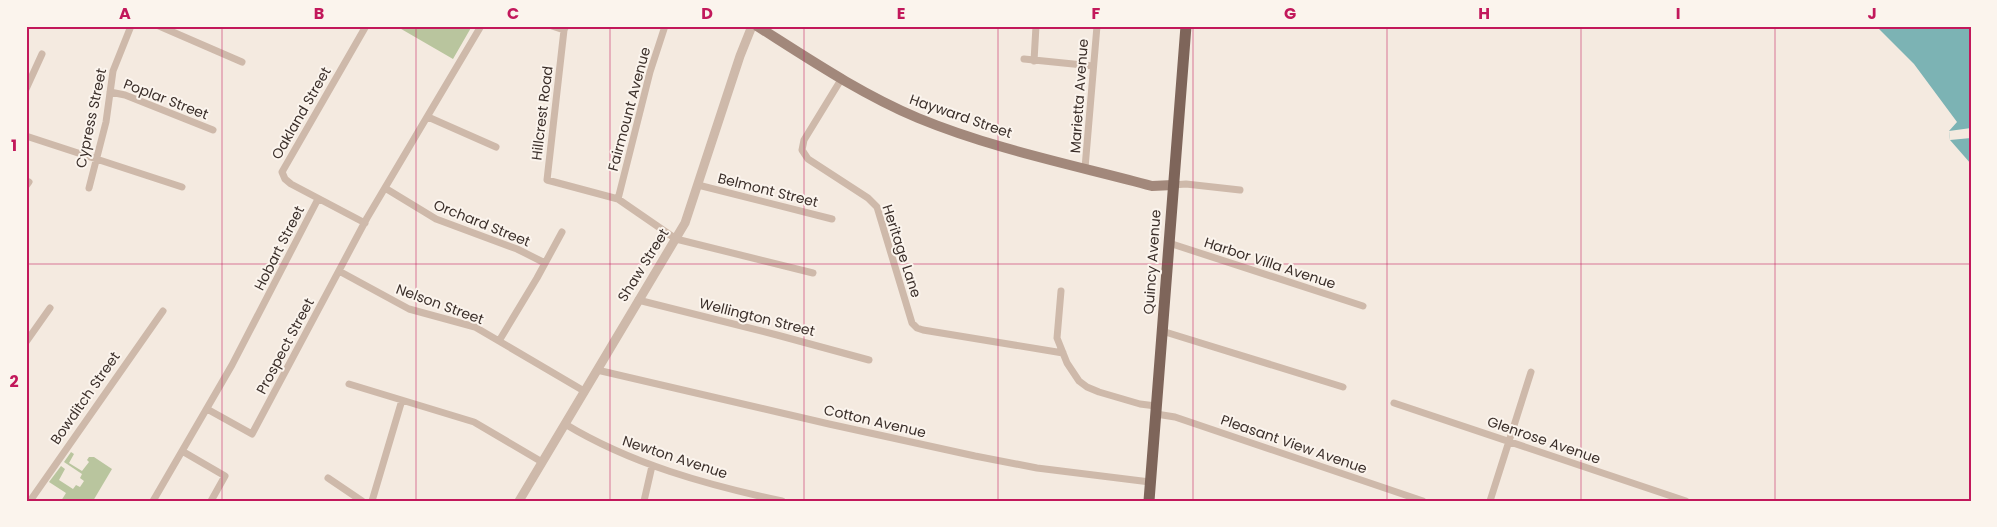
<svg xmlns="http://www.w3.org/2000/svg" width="1997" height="527" viewBox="0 0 1997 527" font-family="Poppins,sans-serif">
<rect width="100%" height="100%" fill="#f4eae0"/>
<path fill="#b9c59e" d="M396 26H472L453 59Z
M71 452 74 454 69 463 82 471 89 462 87 460 89 457H94L112 469 93 501H61L66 493 49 482 61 466 65 469 59 480 73 489 76 485 80 487 84 481 80 478 82 474 64 462Z"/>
<path fill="#7cb3b4" d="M1876 26H1971V164L1950 140 1949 131 1957 122 1914 64Z"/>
<path fill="#f4eae0" d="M1971 128V138L1950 140 1949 131Z"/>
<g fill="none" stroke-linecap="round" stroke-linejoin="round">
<path stroke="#ceb9aa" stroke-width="7" d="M159 26 242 62
M552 26 564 30
M566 26 564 30 547 180 618 199 676 239 813 273
M1024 59 1093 66
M1034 61 1036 26
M842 78 804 140 802 150 808 159 868 198 877 207 912 323 917 328 923 330 1063 353
M26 89 42 54
M110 92 125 95 213 130
M428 117 496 147
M26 136 182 187
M1085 168 1097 26
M698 185 832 219
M1173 185 1186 184 1240 190
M26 186 29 182
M89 188 106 122 113 71 131 26
M385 188 436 219 517 249 545 263
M618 199 650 72 665 26
M365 223 291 184 285 179 282 172 366 26
M1169 243 1363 306
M339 271 409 309 475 327 584 391
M1061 291 1057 338 1067 363 1079 381 1087 387 1099 392 1140 404 1156 406
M638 300 777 335 869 360
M1162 331 1343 387
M499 341 537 278 562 232
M26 342 50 308
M597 370 829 424 975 456 1037 468 1150 482
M349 384 474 422 542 462
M1394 403 1686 501
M207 409 252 434 367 218 481 26
M1156 414 1175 417 1423 501
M565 424C631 464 707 485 782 501
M182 451 225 476 211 501
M328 478 362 501
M30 501 163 311
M153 501 232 365 318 199
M372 501 402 400
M644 501 652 466
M1490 501 1531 372"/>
<path stroke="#ceb9aa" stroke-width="9" d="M519 501 685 223 740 56 752 26"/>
<path stroke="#a2887b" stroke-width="10" d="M757 26C809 59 861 94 918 118 993 149 1074 165 1152 186L1173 185"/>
<path stroke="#7e655a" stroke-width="11" d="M1149 501 1186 26"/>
</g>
<path fill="none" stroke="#c2185b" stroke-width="1" stroke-opacity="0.55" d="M222 26V501M416 26V501M610 26V501M804 26V501M998 26V501M1193 26V501M1387 26V501M1581 26V501M1775 26V501M26 264H1971"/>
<g text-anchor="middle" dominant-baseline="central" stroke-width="4" stroke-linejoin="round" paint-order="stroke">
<g font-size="14" fill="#3b2f2a" stroke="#fbf4ed">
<text transform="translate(1079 96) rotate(-86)">Marietta Avenue</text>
<text transform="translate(166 99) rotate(21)">Poplar Street</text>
<text transform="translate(629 109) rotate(-75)">Fairmount Avenue</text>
<text transform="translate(301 113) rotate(-60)">Oakland Street</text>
<text transform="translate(542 113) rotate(-83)">Hillcrest Road</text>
<text transform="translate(961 116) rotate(19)">Hayward Street</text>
<text transform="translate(91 118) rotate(-78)">Cypress Street</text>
<text transform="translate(768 190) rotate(14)">Belmont Street</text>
<text transform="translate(482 223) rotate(22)">Orchard Street</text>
<text transform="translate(279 248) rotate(-63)">Hobart Street</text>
<text transform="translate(902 251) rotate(72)">Heritage Lane</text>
<text transform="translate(1152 262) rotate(-86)">Quincy Avenue</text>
<text transform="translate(1270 263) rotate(18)">Harbor Villa Avenue</text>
<text transform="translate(643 265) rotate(-58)">Shaw Street</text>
<text transform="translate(440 304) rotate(20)">Nelson Street</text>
<text transform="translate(757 317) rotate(14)">Wellington Street</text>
<text transform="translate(285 346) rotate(-62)">Prospect Street</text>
<text transform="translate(85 398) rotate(-55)">Bowditch Street</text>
<text transform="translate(875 421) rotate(13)">Cotton Avenue</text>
<text transform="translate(1544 440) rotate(19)">Glenrose Avenue</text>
<text transform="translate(1294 444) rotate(19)">Pleasant View Avenue</text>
<text transform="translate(675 457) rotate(18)">Newton Avenue</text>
</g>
</g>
<rect width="1997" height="527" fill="none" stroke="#fbf4ed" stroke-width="55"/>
<rect x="28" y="28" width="1942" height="472" fill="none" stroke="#c2185b" stroke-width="2"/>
<g font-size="16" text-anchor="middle" font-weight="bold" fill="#c2185b">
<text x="125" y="19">A</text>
<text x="319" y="19">B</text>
<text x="513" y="19">C</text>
<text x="707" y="19">D</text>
<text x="901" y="19">E</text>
<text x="1096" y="19">F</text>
<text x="1290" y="19">G</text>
<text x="1484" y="19">H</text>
<text x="1678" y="19">I</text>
<text x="1872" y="19">J</text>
<text x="14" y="151">1</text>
<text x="14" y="387">2</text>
</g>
</svg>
